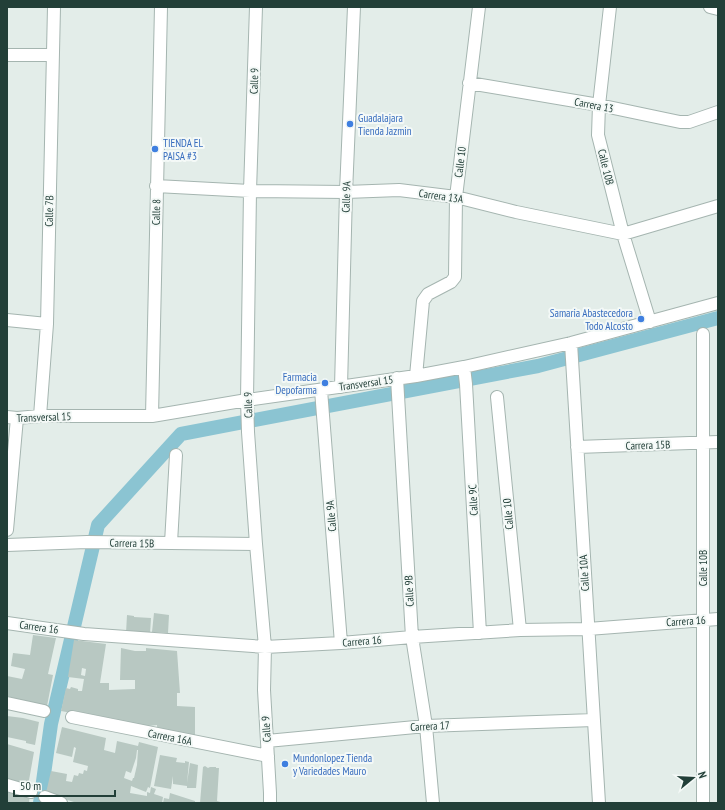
<svg xmlns="http://www.w3.org/2000/svg" width="725" height="810" viewBox="0 0 725 810" font-family="'PT Sans Narrow',sans-serif">
<rect width="100%" height="100%" fill="#e3ede9"/>
<g fill="none" stroke-linecap="round" stroke-linejoin="round">
<path stroke="#8bc4d2" stroke-width="14" d="M40 803 51 724 98 525 181 434 538 366 718 318"/>
</g>
<path fill="#b8c8c2" fill-rule="evenodd" d="M154 613 169 615 168 633 152 632Z
M127 615 134 616V617L151 618 150 634 126 633Z
M33 635 56 638 48 674 53 675 47 706 24 701 7 696V676L22 679 25 669 11 666 13 653 30 655Z
M74 640 106 644 100 683H109V690L135 689V680H120L121 648 135 651H146V648L177 651 180 693H177V706L195 707V741L157 732V725L148 726 137 725 127 724V721H117V719L99 718 61 711 66 688 70 689 71 687 78 689V691H82L84 679 68 677ZM82 668 86 669 85 676 81 675Z
M7 716 23 718 39 722 35 745 26 743V741L7 737Z
M62 727 106 738 104 750 115 753 117 741 138 746 139 742 158 747 150 788 148 787 146 792 131 786 130 793 147 796V792L150 793 151 787 156 789 154 794 163 797 162 803H77L46 793 51 771 67 774 66 781 72 782 74 775 78 776 79 773 83 774 84 770 87 771 88 766 73 762 76 748 74 747 72 757 56 753ZM137 750H138L137 765 134 778H133L132 781 124 778 126 771 131 773 136 758Z
M7 744 34 752 28 786 7 779Z
M160 755 177 758 176 762 185 763V761L189 762 187 783 190 763 198 765 196 788H187V786L173 784V776L171 789 154 786Z
M205 766 208 768 210 767H216V768H219L217 801 224 803H200L203 767Z
M7 790 30 794 29 803H7Z
M170 793 195 801V803H163L164 798 169 799Z"/>
<g fill="none" stroke-linecap="round" stroke-linejoin="round">
<defs>
<path id="minor" d="M256 7 250 191 247 400 248 432 256 544 265 647 264 690 270 793V803
M610 7 599 105 598 135 623 234 650 322
M710 7 718 9
M7 55H53
M469 83 599 105 680 122H689L718 112
M156 186 250 191 346 192 399 190 456 197 516 212 623 234 718 206
M7 320 47 324
M703 334V803
M571 343 599 803
M464 367 466 384 480 633
M416 376 423 301 428 294 451 282 455 277 456 197 479 7
M397 378 412 637 426 726 433 803
M341 387 346 192 354 7
M321 390 341 643
M497 397 520 630
M40 416 47 324 54 7
M152 416 161 7
M7 417 17 418 40 416H152L247 400 416 376 464 367 571 343 718 303
M577 447 718 442
M7 530 17 418
M171 543 176 455
M7 545 87 542 171 543 256 544
M7 623 84 634 265 647 341 643 412 637 520 630 588 629 718 619
M7 703 44 711
M72 717 268 756
M267 741 426 726 594 720
M7 785 31 792
M45 797 61 803"/>
</defs>
<use href="#minor" stroke="#a5b5b0" stroke-width="14"/>
<use href="#minor" stroke="#fff" stroke-width="12"/>
</g>
<g fill="#3f7fe0" stroke="#f4f9f7" stroke-width="1.5">
<circle cx="350" cy="124" r="4"/>
<circle cx="155" cy="149" r="4"/>
<circle cx="641" cy="319" r="4"/>
<circle cx="325" cy="383" r="4"/>
<circle cx="285" cy="764" r="4"/>
</g>
<g text-anchor="middle" dominant-baseline="central" stroke-width="4" stroke-linejoin="round" paint-order="stroke">
<g font-size="11" fill="#223f38" stroke="#f4f9f7">
<text transform="translate(254 81) rotate(-88)">Calle 9</text>
<text transform="translate(594 105) rotate(11)">Carrera 13</text>
<text transform="translate(460 162) rotate(-83)">Calle 10</text>
<text transform="translate(606 167) rotate(76)">Calle 10B</text>
<text transform="translate(441 196) rotate(8)">Carrera 13A</text>
<text transform="translate(346 197) rotate(-88)">Calle 9A</text>
<text transform="translate(49 211) rotate(-89)">Calle 7B</text>
<text transform="translate(156 212) rotate(-89)">Calle 8</text>
<text transform="translate(366 383) rotate(-8)">Transversal 15</text>
<text transform="translate(248 405) rotate(-91)">Calle 9</text>
<text transform="translate(44 417) rotate(-2)">Transversal 15</text>
<text transform="translate(648 445) rotate(-2)">Carrera 15B</text>
<text transform="translate(473 500) rotate(-93)">Calle 9C</text>
<text transform="translate(508 514) rotate(-95)">Calle 10</text>
<text transform="translate(331 516) rotate(-95)">Calle 9A</text>
<text transform="translate(132 543) rotate(1)">Carrera 15B</text>
<text transform="translate(703 568) rotate(-90)">Calle 10B</text>
<text transform="translate(584 573) rotate(-93)">Calle 10A</text>
<text transform="translate(409 591) rotate(-93)">Calle 9B</text>
<text transform="translate(686 621) rotate(-4)">Carrera 16</text>
<text transform="translate(39 627) rotate(8)">Carrera 16</text>
<text transform="translate(362 641) rotate(-5)">Carrera 16</text>
<text transform="translate(430 726) rotate(-3)">Carrera 17</text>
<text transform="translate(266 729) rotate(-93)">Calle 9</text>
<text transform="translate(170 737) rotate(11)">Carrera 16A</text>
</g>
<g font-size="11" fill="#366cbe" stroke="#f4f9f7" text-anchor="start">
<text x="358" y="118">Guadalajara<tspan x="358" dy="13">Tienda Jazmin</tspan></text>
<text x="163" y="143">TIENDA EL<tspan x="163" dy="13">PAISA #3</tspan></text>
<text x="633" y="313" text-anchor="end">Samaria Abastecedora<tspan x="633" dy="13">Todo Alcosto</tspan></text>
<text x="317" y="377" text-anchor="end">Farmacia<tspan x="317" dy="13">Depofarma</tspan></text>
<text x="293" y="758">Mundonlopez Tienda<tspan x="293" dy="13">y Variedades Mauro</tspan></text>
</g>
</g>
<rect width="725" height="810" fill="none" stroke="#223f38" stroke-width="16"/>
<g transform="translate(693 778) rotate(72)" stroke="#f4f9f7" stroke-width="3" paint-order="stroke">
<path d="M0-3L7 15L0 10L-7 15Z" fill="#223f38"/>
<text y="-6" font-size="11" font-weight="bold" text-anchor="middle" fill="#223f38">N</text>
</g>
<path d="M14 790v6h101v-6" fill="none" stroke="#223f38" stroke-width="2"/>
<text x="20" y="790" font-size="12" fill="#223f38" stroke="#f4f9f7" stroke-width="3" paint-order="stroke">50 m</text>
</svg>
